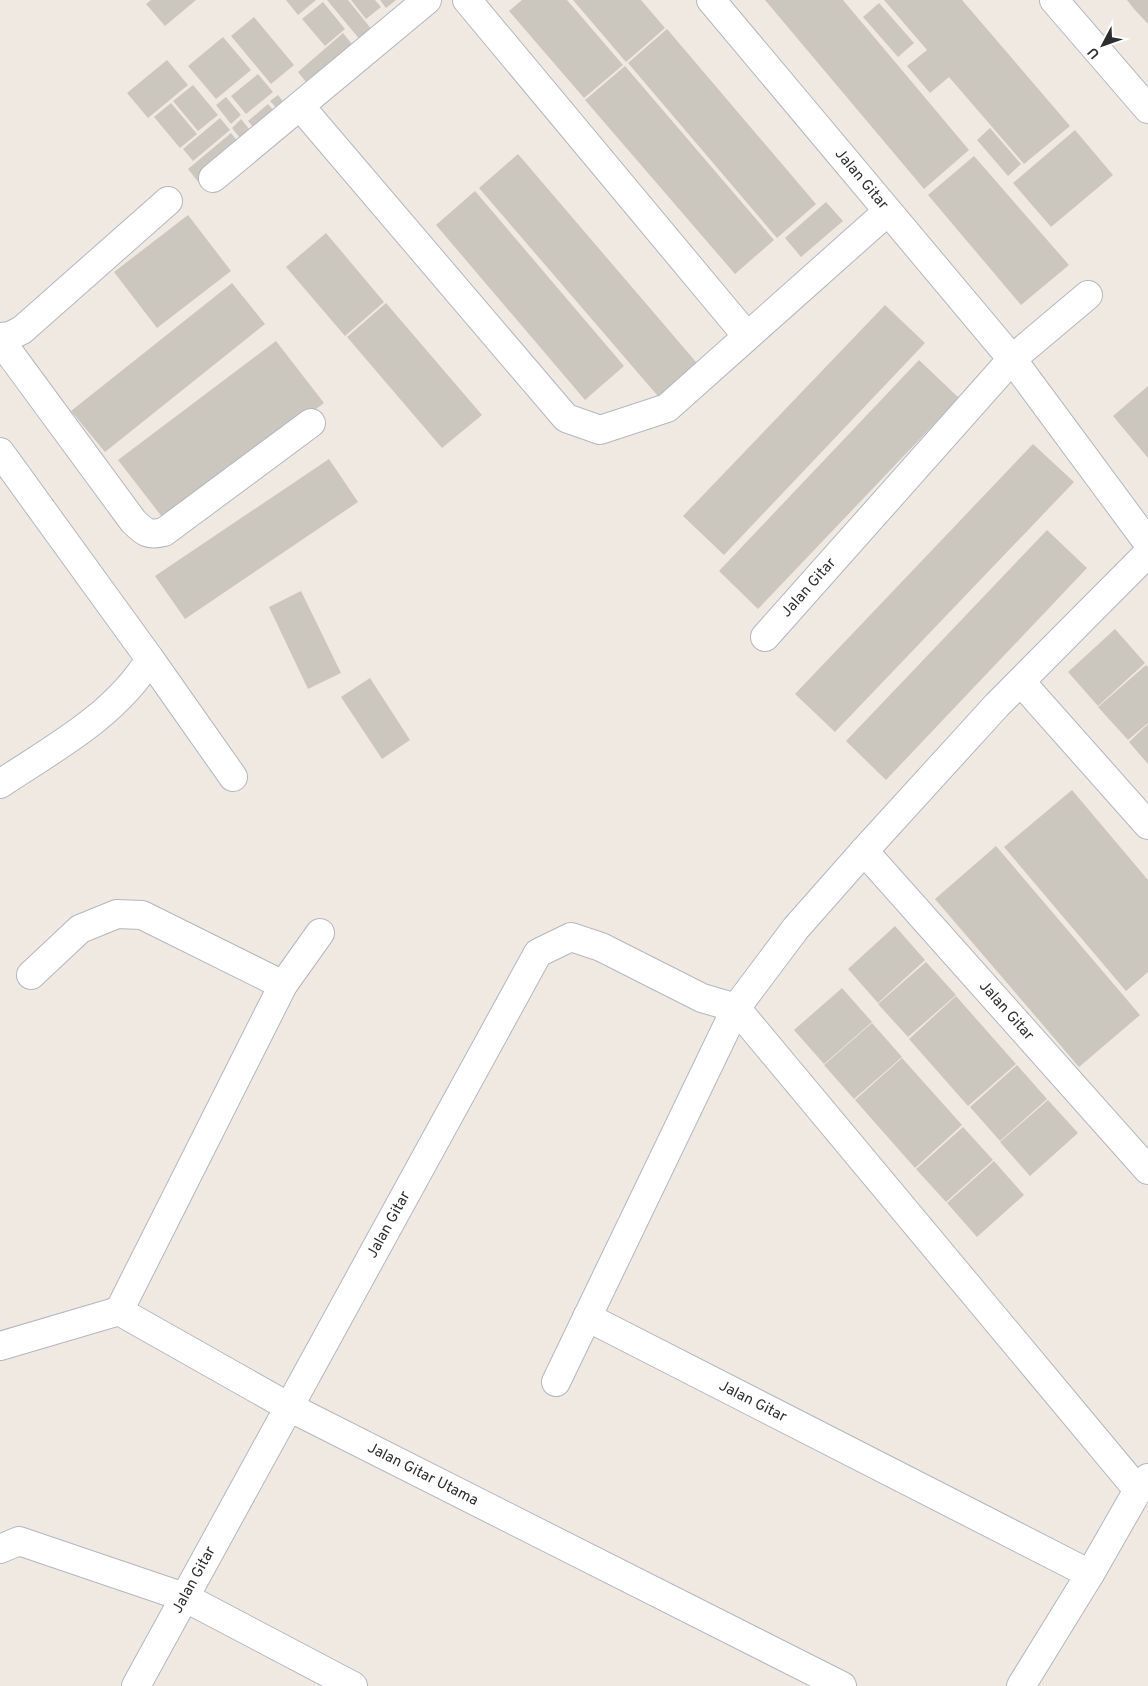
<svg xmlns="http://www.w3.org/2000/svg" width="1148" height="1686" viewBox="0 0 1148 1686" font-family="Overpass,sans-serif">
<rect width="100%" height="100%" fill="#efe9e1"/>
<path fill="#cbc7bf" d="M151 0H196L165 26 146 4Z
M286 0H316L298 15Z
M327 0H348L373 31 361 41Z
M351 0H375L381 7 366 19Z
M380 0H396L386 8Z
M522 0H567L623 65 584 98 509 11Z
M573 0H641L665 28 626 62Z
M765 0H843L969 150 924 189Z
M884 0H962L1070 126 1024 164 949 77 930 93 907 66 927 50Z
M1127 0H1148V24L1134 9Z
M323 2 345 29 325 46 302 19Z
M879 3 914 43 898 57 863 17Z
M254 17 294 65 271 84 231 36Z
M667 29 816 204 777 238 628 63Z
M343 33 356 49 310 87 298 72Z
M223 37 251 70 216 99 188 66Z
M167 60 188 85 148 118 127 93Z
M625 66 774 240 735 274 585 100Z
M258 74 273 92 246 114 231 96Z
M193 85 218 115 198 131 173 101Z
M278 95 288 108 281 113 270 101Z
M226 97 241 115 231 124 216 105Z
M171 103 197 134 180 148 154 117Z
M268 104 279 117 259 134 248 121Z
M220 118 230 130 193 161 183 149Z
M241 119 254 135 244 143 232 128Z
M990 128 1021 164 1008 176 977 140Z
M1075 130 1113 175 1051 227 1013 183Z
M231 133 242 147 199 183 188 169Z
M518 154 702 369 663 402 479 188Z
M974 156 1069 265 1021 305 928 195Z
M475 191 624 366 585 400 436 225Z
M826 202 843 221 801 257 785 238Z
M188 215 231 271 157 328 114 272Z
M326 233 384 302 345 336 286 267Z
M232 283 265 324 105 452 71 411Z
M386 303 482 415 442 448 347 337Z
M885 305 925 343 724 555 683 516Z
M276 341 324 403 166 522 118 460Z
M919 360 959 398 758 609 719 571Z
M1148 386V458L1113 416Z
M1033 444 1074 482 835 732 795 694Z
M329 459 358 502 185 619 155 576Z
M1047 530 1087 568 886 780 846 741Z
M301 591 341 673 308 689 269 607Z
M1115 629 1145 663 1098 706 1068 672Z
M1146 665 1148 667V723L1128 740 1098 707Z
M370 678 410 740 382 759 341 697Z
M1148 724V764L1129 742Z
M1072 790 1148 880V972L1126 991 1004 847Z
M996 846 1140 1015 1079 1067 935 899Z
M895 926 925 960 878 1003 848 969Z
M926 962 956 995 908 1037 878 1004Z
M842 988 872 1022 824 1064 794 1030Z
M956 996 1016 1064 968 1106 909 1039Z
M872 1023 902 1057 854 1099 824 1065Z
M902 1058 962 1125 915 1168 855 1100Z
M1017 1065 1047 1099 1000 1141 970 1107Z
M1048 1100 1078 1133 1030 1176 1000 1142Z
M963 1127 993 1160 946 1202 916 1169Z
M994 1161 1024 1195 977 1237 947 1203Z"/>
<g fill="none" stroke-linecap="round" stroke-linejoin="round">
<defs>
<g id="minor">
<path d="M467 0 747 336"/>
<path id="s1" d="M711 0 1012 359 1148 543"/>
<path d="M300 106 566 418 600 430 667 408 887 212"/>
<path d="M213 178 427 0"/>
<path d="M0 337 10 336 22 330 168 201"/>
<path d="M0 340 133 521C144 532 148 536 164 532L311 423"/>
<path d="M0 452 150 659C115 716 54 748 0 784"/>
<path id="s2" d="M765 637 1012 359 1088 295"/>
<path d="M150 659 233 777"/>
<path d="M1021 682 1148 825"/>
<path id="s3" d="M864 851 1148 1170"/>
<path d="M31 975 80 929 117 914 142 915 283 985"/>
<path d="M119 1311 283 985 320 933"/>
<path id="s4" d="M587 1317 1090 1574"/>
<path id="s5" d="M0 1346 119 1311 289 1407 842 1686"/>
<path d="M556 1382 736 1008 796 928 864 851 997 705 1148 553"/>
<path d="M0 1549 19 1541 184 1597 353 1686"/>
<path id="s6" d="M136 1686 538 953 571 937 601 947 702 998 736 1008 1138 1490"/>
<path d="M1021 1686 1090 1574 1138 1490 1148 1478"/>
</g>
<path id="tertiary" d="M1054 0 1148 109"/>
</defs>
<use href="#minor" stroke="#b4b7c1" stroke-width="30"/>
<use href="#tertiary" stroke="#b4b7c1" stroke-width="30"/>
<use href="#minor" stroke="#fff" stroke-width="28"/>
<use href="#tertiary" stroke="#fff" stroke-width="28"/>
</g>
<g text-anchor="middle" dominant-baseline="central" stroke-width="4" stroke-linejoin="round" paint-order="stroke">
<g font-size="15" fill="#2e2e2e" stroke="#fff">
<text stroke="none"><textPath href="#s1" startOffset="234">Jalan Gitar</textPath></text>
<text stroke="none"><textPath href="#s2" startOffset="66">Jalan Gitar</textPath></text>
<text stroke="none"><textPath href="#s3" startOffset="214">Jalan Gitar</textPath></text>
<text stroke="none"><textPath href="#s6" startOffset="526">Jalan Gitar</textPath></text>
<text stroke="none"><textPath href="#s4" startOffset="186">Jalan Gitar</textPath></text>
<text stroke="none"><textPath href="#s5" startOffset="469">Jalan Gitar Utama</textPath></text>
<text stroke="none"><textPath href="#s6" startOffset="121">Jalan Gitar</textPath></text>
</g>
</g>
<g transform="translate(1103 45) rotate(229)" stroke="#ffffff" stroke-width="4" paint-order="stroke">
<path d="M0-4L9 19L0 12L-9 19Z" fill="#2e2e2e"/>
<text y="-8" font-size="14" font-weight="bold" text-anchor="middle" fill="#2e2e2e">U</text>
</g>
</svg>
